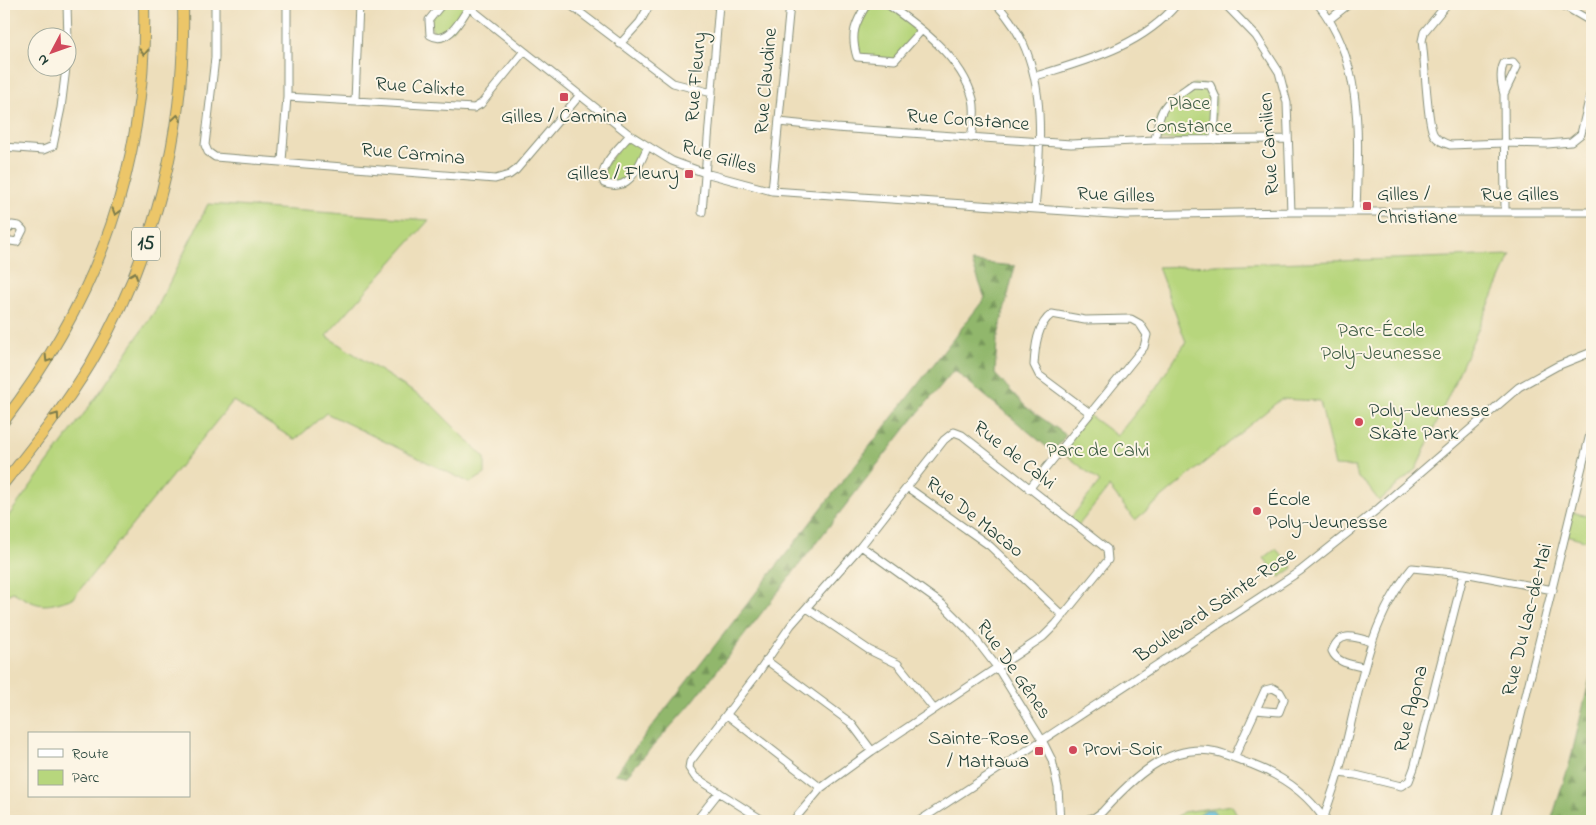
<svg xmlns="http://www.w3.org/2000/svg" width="1596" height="825" viewBox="0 0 1596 825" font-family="'Indie Flower',sans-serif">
<defs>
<pattern id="forest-firs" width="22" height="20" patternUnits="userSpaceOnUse" patternTransform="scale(1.25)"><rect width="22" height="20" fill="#91b76c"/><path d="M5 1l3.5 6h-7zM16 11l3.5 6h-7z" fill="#76965a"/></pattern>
</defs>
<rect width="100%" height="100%" fill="#fcf5e5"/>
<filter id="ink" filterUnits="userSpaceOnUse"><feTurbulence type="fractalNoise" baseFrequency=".02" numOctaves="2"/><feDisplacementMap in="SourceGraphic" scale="10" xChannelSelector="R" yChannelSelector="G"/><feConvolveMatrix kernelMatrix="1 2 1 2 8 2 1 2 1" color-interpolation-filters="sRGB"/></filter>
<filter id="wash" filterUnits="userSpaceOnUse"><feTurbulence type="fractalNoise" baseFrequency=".0096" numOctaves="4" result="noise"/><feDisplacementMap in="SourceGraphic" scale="20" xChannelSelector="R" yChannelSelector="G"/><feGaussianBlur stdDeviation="1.12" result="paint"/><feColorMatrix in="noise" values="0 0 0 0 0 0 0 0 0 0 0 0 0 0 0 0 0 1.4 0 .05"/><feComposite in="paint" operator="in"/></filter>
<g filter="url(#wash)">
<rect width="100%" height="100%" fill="#eddebb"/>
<path fill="#b7d67d" stroke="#6b8a58" d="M442 4H465L469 7 453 30 435 38 429 20Z
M867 4H887L921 31 895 60 857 57 855 23Z
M1193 84 1210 85 1216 98 1214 140H1155L1158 115Z
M630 135 648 146 624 185 604 183 605 166Z
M208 204 429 220 326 336 429 402 485 458V474L470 483 326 413 295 440 233 401 73 598C44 608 40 608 13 592L4 596V522L100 392 157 308Z
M1511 255 1416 469 1379 501 1367 485 1358 478 1355 467 1335 466 1320 401 1281 399 1135 520 1109 487 1078 526 1069 520 1100 482 1060 450 1089 415 1117 436 1155 389 1186 342 1158 267Z
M1571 512 1592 517V542L1566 535Z
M1276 549 1293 568 1280 577 1264 558Z
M1232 805 1240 821H1171L1183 812Z"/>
<path fill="url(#forest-firs)" stroke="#587a50" d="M972 262 1015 266 997 340 995 374 1026 407 1066 435 1053 452 954 370 908 425 690 705 626 776 615 774 985 298Z
M1592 669V821H1551L1570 762Z"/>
<path fill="#60c0de" stroke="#407e89" d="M1206 810H1213L1220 821H1190Z"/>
</g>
<g filter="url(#ink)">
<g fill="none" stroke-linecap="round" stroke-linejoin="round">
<defs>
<path id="minor" d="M67 4 68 40
M215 4V58L205 145 208 152 215 157 495 179 509 175 516 170 580 95
M442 4 429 20 430 35C448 46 461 19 469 7
M465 4 630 135 672 161 705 173 772 191 1126 215 1291 212H1592
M569 4 673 83 712 93
M867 4C855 23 850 34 857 57L895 60 921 31
M887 4C920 27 962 58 973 99 976 112 973 125 971 138
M996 4C1050 58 1041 139 1035 209
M1225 4 1256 36 1279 72 1287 103 1291 212
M1318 4C1365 63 1358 141 1356 212
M1447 4 1424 32 1422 41C1425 58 1427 126 1434 135 1438 141 1444 143 1450 145L1504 143 1547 144 1571 142 1581 134 1592 87
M1561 4 1592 22
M1330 19 1349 4
M620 44 640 22 650 4
M1036 76C1087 60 1141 47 1177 4
M1504 94 1517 67 1513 62 1504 63C1499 73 1501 84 1504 94L1505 210
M287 97 474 108 481 104 524 51
M355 100 359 4
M779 122 836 128 1071 144 1155 140 1288 139
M630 135C619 148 598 165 604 183 630 194 639 165 648 146
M1155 140C1160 104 1165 104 1193 84L1210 85 1216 98 1214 140
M4 147 43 150 53 146 61 108 66 68
M282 161 287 97V4
M772 191 790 4
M702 212 719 4
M4 234 12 225 19 226 23 230 17 242 4 240
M907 487 990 546 1063 616
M1029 489 1144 347 1147 335 1140 324 1131 319 1085 320 1052 314C1037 324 1035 348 1034 365L1039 375 1090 413
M861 546 942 604 970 632 997 667 1042 740 1052 760 1058 788 1060 821
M807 608 869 650 898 664 934 709
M766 660 851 723 872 751
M1362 667C1350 664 1337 663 1332 651 1340 630 1355 637 1372 642
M727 715 821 788
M1234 758 1265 690 1273 688 1280 692 1284 699 1279 712 1256 710
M1338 773 1356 775 1401 786 1409 781 1414 768 1464 573
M1324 818C1328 803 1334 789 1338 774 1359 703 1363 628 1412 568L1464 573 1553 590
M1060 820 1070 821
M696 821 719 792
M764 821 695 777 689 768 690 762 756 676 791 625 861 546 944 440 954 432 962 435 1107 549 1108 560 1056 624 1043 637 872 751 821 788 793 821
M919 821 1300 571 1379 508 1519 387 1557 366 1592 352
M1081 821 1095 817 1102 812C1131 780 1169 741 1217 752 1229 755 1241 761 1253 765 1282 776 1307 793 1324 819
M1495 821 1592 426"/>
<path id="highway" d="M4 421C99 297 148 161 144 4
M4 483C35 444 65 406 91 363 155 254 186 130 183 4"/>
</defs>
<use href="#minor" stroke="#868e78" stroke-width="9"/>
<use href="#highway" stroke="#868e78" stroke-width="12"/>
<use href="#minor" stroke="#fff" stroke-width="7"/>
<use href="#highway" stroke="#ecc669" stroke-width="10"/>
</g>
<defs><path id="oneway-chevron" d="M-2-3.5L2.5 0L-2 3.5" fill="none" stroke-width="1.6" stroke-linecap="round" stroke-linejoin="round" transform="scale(1.25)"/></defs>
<g stroke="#7b7b4c">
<use href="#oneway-chevron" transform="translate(144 52) rotate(92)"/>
<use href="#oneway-chevron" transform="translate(177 118) rotate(-82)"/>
<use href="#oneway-chevron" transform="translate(116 212) rotate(107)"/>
<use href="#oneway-chevron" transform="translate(134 275) rotate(-67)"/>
<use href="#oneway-chevron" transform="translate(48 359) rotate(122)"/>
<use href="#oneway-chevron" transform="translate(56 416) rotate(-54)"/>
</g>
</g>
<g fill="#d1495b" stroke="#fcf5e5" stroke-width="2">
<rect x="559" y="92" width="10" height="10" rx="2.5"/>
<rect x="684" y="169" width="10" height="10" rx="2.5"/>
<rect x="1362" y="201" width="10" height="10" rx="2.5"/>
<circle cx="1359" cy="422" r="5"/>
<circle cx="1257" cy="511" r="5"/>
<circle cx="1073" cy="750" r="5"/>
<rect x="1034" y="746" width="10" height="10" rx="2.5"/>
</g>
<g text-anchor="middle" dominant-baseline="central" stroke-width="4" stroke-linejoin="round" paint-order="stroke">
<rect fill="#fcf5e5" stroke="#617469" stroke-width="1" x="132" y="227.5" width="28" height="33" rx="4"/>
<g font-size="19" font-weight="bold" fill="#1f3d34">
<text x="146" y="244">15</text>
</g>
<g font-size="20" fill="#1f3d34" stroke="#fcf5e5">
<text transform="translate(697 77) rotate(-85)">Rue Fleury</text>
<text transform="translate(767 81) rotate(-85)">Rue Claudine</text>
<text transform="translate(420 88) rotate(4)">Rue Calixte</text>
<text transform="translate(968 121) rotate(4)">Rue Constance</text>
<text transform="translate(1270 144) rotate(-94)">Rue Camilien</text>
<text transform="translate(413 155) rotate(5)">Rue Carmina</text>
<text transform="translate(719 158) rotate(17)">Rue Gilles</text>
<text x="1520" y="195">Rue Gilles</text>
<text transform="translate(1116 196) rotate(2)">Rue Gilles</text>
<text transform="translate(1014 456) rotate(38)">Rue de Calvi</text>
<text transform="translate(974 518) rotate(38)">Rue De Macao</text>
<text transform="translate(1216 606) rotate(-34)">Boulevard Sainte-Rose</text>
<text transform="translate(1528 620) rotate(-76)">Rue Du Lac-de-Mai</text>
<text transform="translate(1013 670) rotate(55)">Rue De Gênes</text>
<text transform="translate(1412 709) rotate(-76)">Rue Agona</text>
</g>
<g font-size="20" fill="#3d5c43" stroke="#fcf5e5">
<text x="1189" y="104">Place<tspan x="1189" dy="23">Constance</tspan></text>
<text x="1381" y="331">Parc-École<tspan x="1381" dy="23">Poly-Jeunesse</tspan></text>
<text x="1098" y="451">Parc de Calvi</text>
</g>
<g font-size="20" fill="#1f3d34" stroke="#fcf5e5" text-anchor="start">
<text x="564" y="117" text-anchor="middle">Gilles / Carmina</text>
<text x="679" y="174" text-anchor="end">Gilles / Fleury</text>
<text x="1377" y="195">Gilles /<tspan x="1377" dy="23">Christiane</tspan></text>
<text x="1369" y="411">Poly-Jeunesse<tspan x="1369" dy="23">Skate Park</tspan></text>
<text x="1267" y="500">École<tspan x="1267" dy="23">Poly-Jeunesse</tspan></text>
<text x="1029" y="739" text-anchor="end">Sainte-Rose<tspan x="1029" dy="23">/ Mattawa</tspan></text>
<text x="1083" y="750">Provi-Soir</text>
</g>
</g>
<rect width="1596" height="825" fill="none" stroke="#fcf5e5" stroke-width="20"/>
<rect x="28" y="732" width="162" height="65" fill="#fcf5e5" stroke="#a4ab9e"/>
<rect x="38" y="749" width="25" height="8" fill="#ffffff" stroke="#a4ab9e"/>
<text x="72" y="758" font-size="15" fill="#1f3d34">Route</text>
<rect x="38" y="770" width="25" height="15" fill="#b7d67d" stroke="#a4ab9e"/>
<text x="72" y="782" font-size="15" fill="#1f3d34">Parc</text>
<g transform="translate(52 52) rotate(229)"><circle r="24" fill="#fcf5e5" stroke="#a4ab9e"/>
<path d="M0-4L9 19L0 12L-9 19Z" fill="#d1495b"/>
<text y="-8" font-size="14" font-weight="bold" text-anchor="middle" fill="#1f3d34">N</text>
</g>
</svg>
